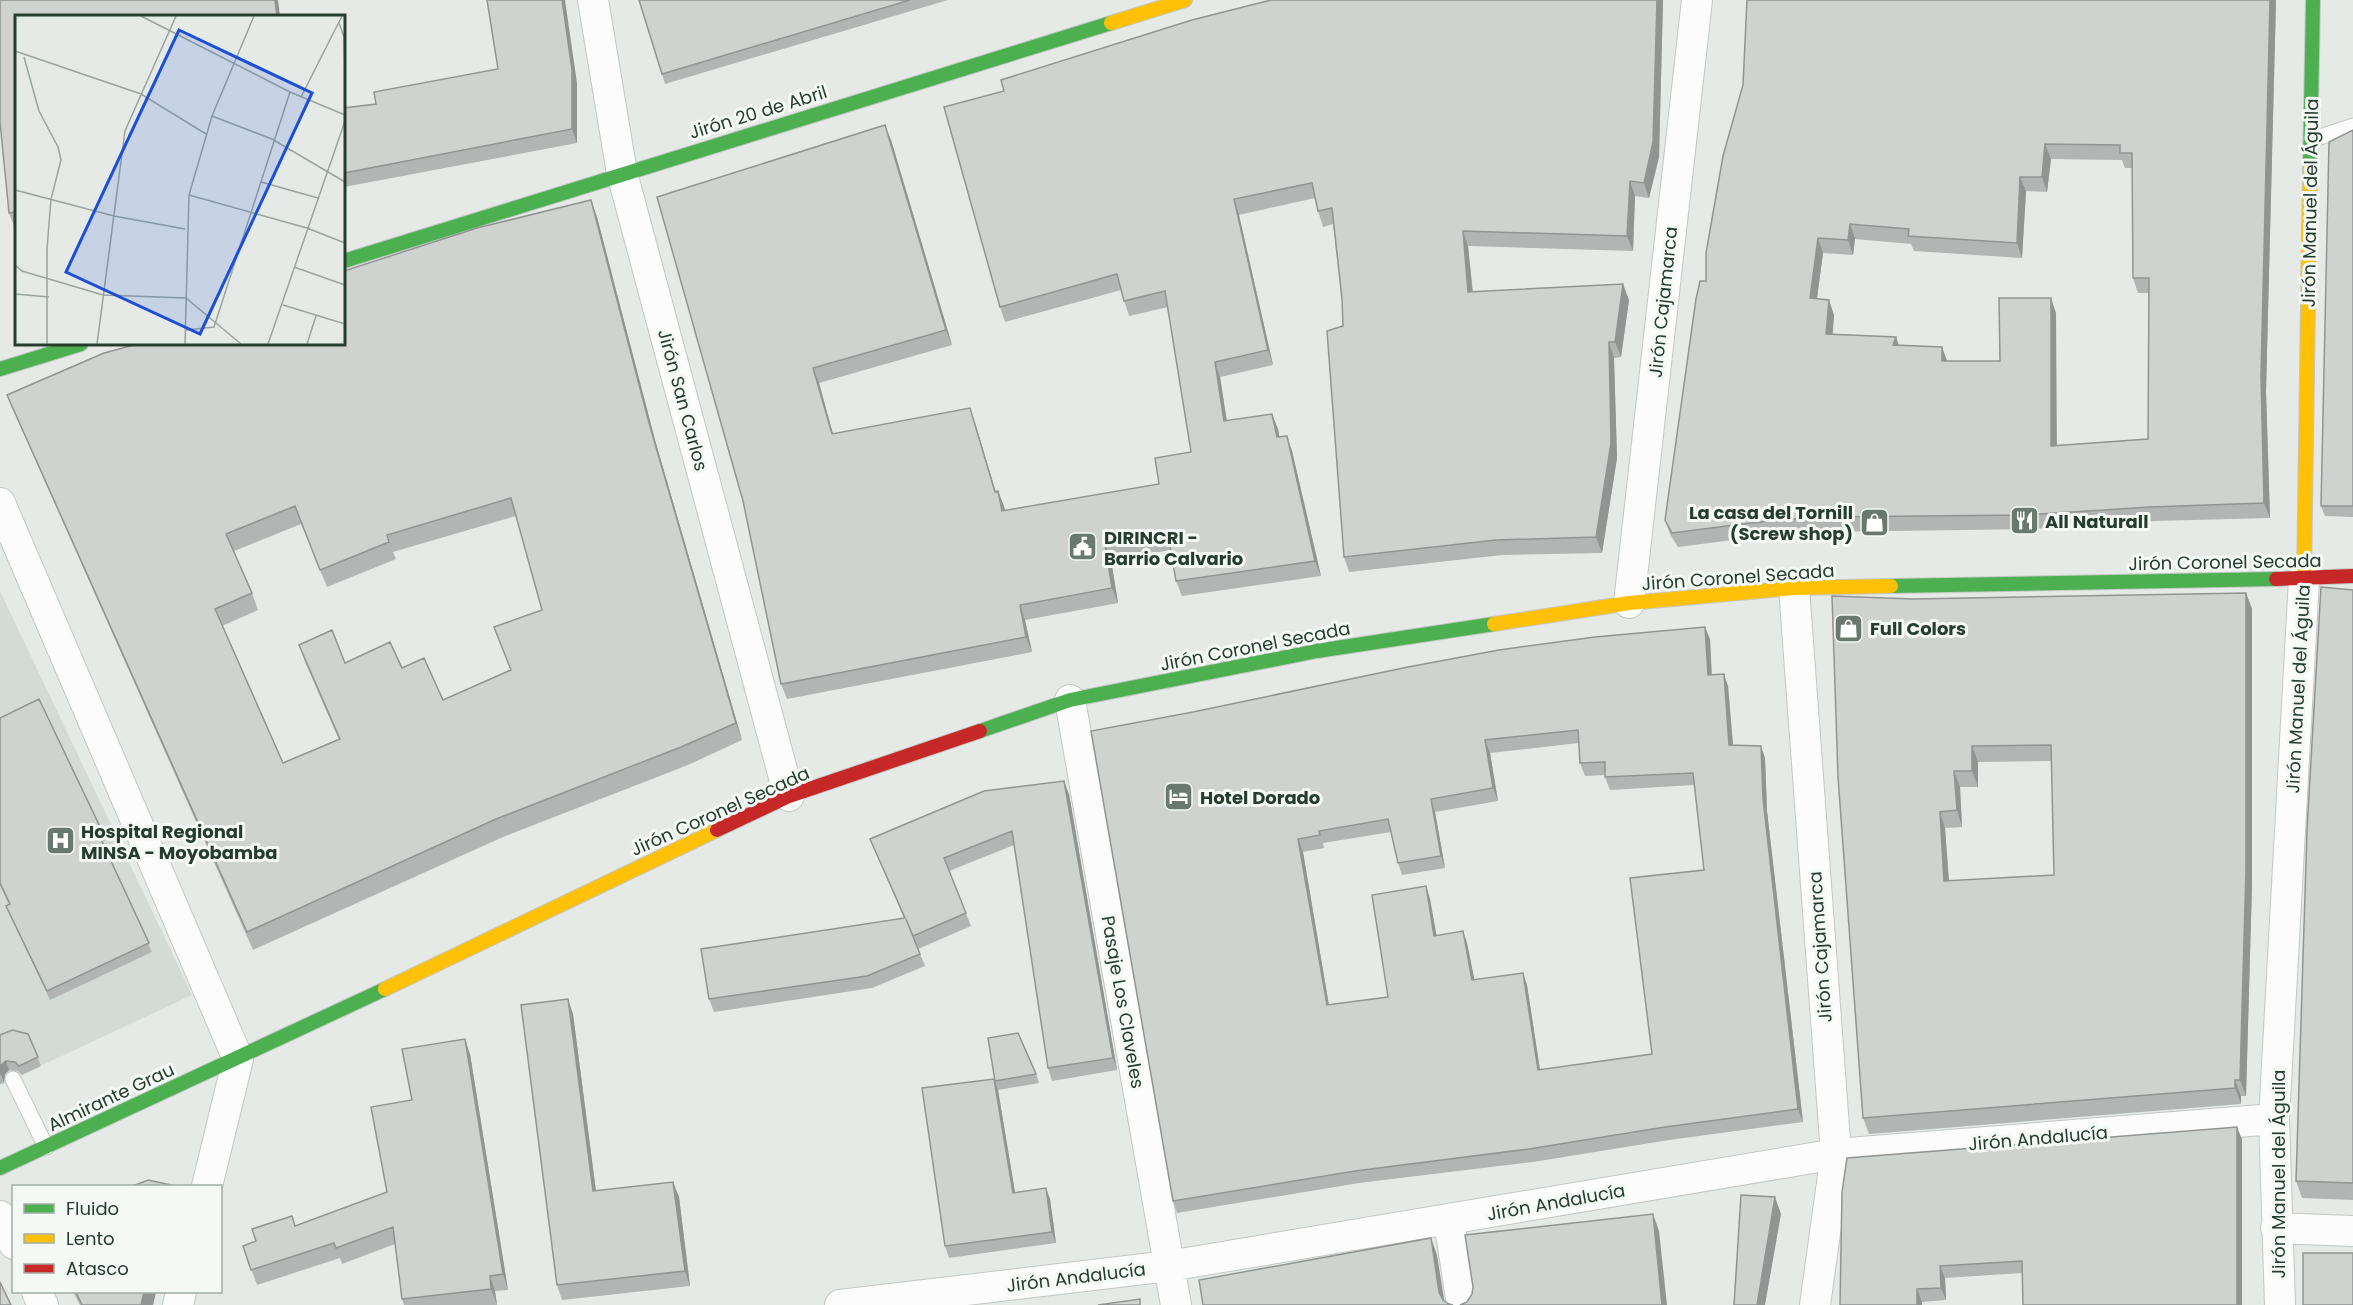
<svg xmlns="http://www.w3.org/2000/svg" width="2353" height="1305" viewBox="0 0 2353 1305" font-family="Poppins,sans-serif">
<rect width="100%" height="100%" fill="#e6eae7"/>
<path fill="#d4dbd6" d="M0 591 192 995 0 1085Z"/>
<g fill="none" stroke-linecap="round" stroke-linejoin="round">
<defs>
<path id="lane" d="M2311 140 2353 126
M13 1079 46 1147"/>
<path id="street" d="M593 0 622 173 789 796
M0 503 238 1059 207 1186
M1794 588 1836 1154 1815 1305
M1629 603 1697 0
M1070 700 1176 1305
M0 1216 14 1244
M1449 1221 1462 1305
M2276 1228 2353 1231
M37 1292 43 1305
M178 1305 181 1292
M840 1305 1169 1266 1836 1154 2274 1119
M2280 1305 2274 1119 2304 579"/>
<path id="fast" d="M2310 166 2313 0
M344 261 1111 23
M0 369 81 344
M1891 586 2276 579
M980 731 1070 700 1317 651 1494 624
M0 1168 385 989"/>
<path id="slow" d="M1111 23 1185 0
M2304 579 2310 166
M1494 624 1629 603 1794 588 1891 586
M385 989 717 830"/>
<path id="jam" d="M2276 579 2353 576
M717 830 789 796 980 731"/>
</defs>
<use href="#lane" stroke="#c3c7c4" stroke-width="17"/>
<use href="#street" stroke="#c3c7c4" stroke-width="32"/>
<use href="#fast" stroke="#c2c8c4" stroke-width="16"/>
<use href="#slow" stroke="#c2c8c4" stroke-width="16"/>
<use href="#jam" stroke="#c2c8c4" stroke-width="16"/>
<use href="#lane" stroke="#fbfcfb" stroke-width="15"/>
<use href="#street" stroke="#fbfcfb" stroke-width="30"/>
<use href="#fast" stroke="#4caf50" stroke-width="14"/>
<use href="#slow" stroke="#ffc107" stroke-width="14"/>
<use href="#jam" stroke="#c62828" stroke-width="14"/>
</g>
<path fill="#b2b5b3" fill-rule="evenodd" d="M639 0H948L665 84Z
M1271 0H1663L1659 157 1649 198 1635 196 1633 251 1468 246 1473 292 1629 300 1621 357 1614 358 1617 458 1602 553 1502 555 1349 572 1344 557 1343 326 1342 299 1333 224 1323 227 1318 211 1315 198 1239 215 1273 365 1220 377 1227 421 1278 429 1279 437 1292 451 1321 576 1182 596 1176 581 1171 550 1111 560 1118 603 1025 620 1032 652 787 699 781 684 743 501 891 140 952 345 819 383 833 434 975 423 996 492 998 491 1005 510 1159 484 1191 452 1168 307 1129 316 1121 290 1005 322 1000 307 1004 91Z
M2276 0 2266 391 2270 518 2155 521 2031 529 1824 532 1764 536 1678 547 1670 534 1665 520 1706 281ZM2051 159 2122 160 2125 168H2132L2133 278 2138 293H2149L2148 439 2056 445V313L2000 361H1947L1942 347 1899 346 1896 337 1833 334 1834 315 1817 299 1823 253 1853 255 1855 239 1911 244 1914 251 2022 258 2026 191 2047 192Z
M16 16V226H14L9 213Z
M577 83V143L344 187V108Z
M2353 130V517L2325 516 2321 506Z
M597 217 655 440 742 740 688 765 503 837 253 950 14 412 7 395ZM516 516 542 610 511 670 443 700 402 668 345 663 299 645 305 662 339 740 283 763 222 626 258 610 252 593 234 551 301 524 327 587 396 559 393 552Z
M2353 590V1200L2302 1198 2296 1181Z
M2246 593 2252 609V885L2246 1096H2241V1104L1869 1134 1863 1118 1913 599ZM2052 761 2054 875 1949 881 1945 828 1962 827 1960 787H1978V762Z
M1710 639 1712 675 1728 686 1733 745 1765 758 1767 811 1803 1122 1669 1140 1533 1162 1359 1183 1177 1213 1173 1201 1091 731ZM1579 743 1580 763 1585 776 1605 775V777L1610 790 1694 785 1704 870 1652 1054 1540 1070 1527 985 1474 980 1467 943 1436 936 1430 899 1426 886 1388 997 1329 1005 1303 852 1324 848 1323 843 1391 832 1398 863 1402 875 1445 868 1435 812 1498 801 1490 753Z
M0 718 102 831 106 840 102 842 152 952 50 1000 10 915 6 906 9 905 0 885Z
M1069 794 1117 1070 1052 1081 1048 1068 1014 845 949 871 971 926 918 949 925 966 872 988 714 1012 709 999 904 918 870 839Z
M573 1014 596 1191 673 1182 679 1197 690 1286 562 1300 557 1285Z
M28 1034 41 1066 22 1075 18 1071 9 1070 5 1074 4 1083 0 1084V1035Z
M470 1054 508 1290 495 1291 497 1305H404L402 1299 395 1244 342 1264 340 1258 257 1285 243 1246 387 1192 412 1100Z
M1036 1074 1039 1083 998 1090 1015 1193 1050 1199 1056 1243 949 1258 945 1246 922 1088Z
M2242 1139 2022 1273 1945 1278 1946 1300 1922 1302V1305H1840Z
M73 1292H156L153 1305H80Z"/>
<path fill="#919492" d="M275 0H278L280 16H277Z
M562 0H565L577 83V143L572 129Z
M1657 0H1663L1659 157 1649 198 1644 183Z
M2270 0H2276L2266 391 2270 518 2264 503 2261 376Z
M885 125 891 140 952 345 946 330Z
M2045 144 2051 159 2047 192 2042 177Z
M2020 177 2026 191 2022 258 2017 243Z
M1630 181 1635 196 1633 251 1627 236Z
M1234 199 1239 215 1273 365 1268 350Z
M591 200 597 217 655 440 742 740 736 723 649 423Z
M1850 224 1855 239 1853 255 1848 240Z
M1463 231 1468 246 1474 307 1468 292Z
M1818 238 1823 253 1815 313 1810 298Z
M1623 284 1629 300 1621 357 1615 342Z
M2051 298 2056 313 2057 461 2051 446Z
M1829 300 1834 315 1831 349 1826 334Z
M1896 337 1901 352 1893 345Z
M1609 342 1614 358 1617 458 1602 553 1596 537Z
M1942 347 1947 361H1942Z
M1215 362 1220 377 1229 436 1224 421Z
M813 368 819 383 837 449 832 434Z
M970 408 975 423 1000 507 995 492Z
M1272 414 1278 429 1282 452 1277 437Z
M1287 436 1292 451 1321 576 1315 561Z
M998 491 1004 506 1008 526 1002 511Z
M1105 545 1111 560 1118 603 1112 588Z
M2246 593 2252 609V885L2246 1096 2240 1080Z
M1020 605 1025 620 1032 652 1026 637Z
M1705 627 1710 639 1712 687 1708 675Z
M1724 674 1728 686 1734 757 1729 745Z
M1485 740 1490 753 1498 801 1493 788Z
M1761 746 1765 758 1767 811 1803 1122 1798 1109 1763 799Z
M1972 746 1978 762V787L1972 771Z
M1954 771 1960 787 1962 827 1957 810Z
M1064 781 1069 794 1117 1070 1113 1058Z
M1431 799 1435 812 1445 868 1441 856Z
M1940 812 1945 828 1950 897 1944 881Z
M1298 839 1303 852 1331 1018 1327 1005Z
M1426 886 1430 899 1439 949 1434 936Z
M1463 931 1467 943 1477 992 1472 980Z
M1523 973 1527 985 1542 1083 1538 1070Z
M568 999 573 1014 598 1207 593 1191Z
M465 1039 470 1054 508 1290 503 1274Z
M6 1061 9 1070 5 1074 4 1083 1 1074V1065Z
M994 1079 998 1090 1017 1204 1013 1193Z
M2235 1080 2241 1096V1104L2235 1088Z
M2237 1127 2242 1139V1305H2237Z
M673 1182 679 1197 690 1286 685 1271Z
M1046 1188 1050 1199 1056 1243 1052 1232Z
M1775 1197 1781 1214 1765 1305H1757Z
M1653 1214 1659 1231 1667 1305H1662Z
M1431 1238 1437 1255 1445 1305 1439 1292Z
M1940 1266 1945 1278 1946 1300 1941 1288Z
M490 1276 495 1291 497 1305 491 1289Z
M1917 1289 1922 1302V1305H1917Z
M144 1292H156L153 1305H141Z"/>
<path fill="#cfd3d0" stroke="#919492" stroke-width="1.5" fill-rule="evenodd" d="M0 0H275L277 16H16V212L9 213 0 122Z
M487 0H562L572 70V129L344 173V108L376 104 374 92 498 69Z
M639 0H910L662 74Z
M1271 0H1657L1653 142 1644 183 1630 181 1627 236 1463 231 1468 292 1623 284 1615 342H1609L1611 443 1596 537 1496 540 1344 557 1327 331 1343 326 1342 299 1332 208 1318 211 1312 183 1234 199 1268 350 1215 362 1224 421 1272 414 1277 437 1287 436 1315 561 1176 581 1168 534 1105 545 1112 588 1020 605 1026 637 781 684 743 501 657 197 885 125 946 330 813 368 832 434 970 408 995 492 998 491 1002 511 1159 484 1155 458 1191 452 1165 291 1124 301 1117 274 1000 307 944 107 1004 91 1001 80 1192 20Z
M1747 0H2270L2261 376 2264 503 2150 507 2026 515 1818 517 1758 522 1672 533 1665 520 1696 299 1700 281H1706V253L1723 156 1743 85ZM2045 144 2120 145V153H2132L2133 278H2149L2148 439 2051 446V298H1999L2000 361H1942V347L1893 345 1896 337 1826 334 1829 300 1810 298 1818 238 1848 240 1850 224 1909 229 1908 236 2017 243 2020 177H2042Z
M2353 130V506H2321L2329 142Z
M591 200 649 423 736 723 681 747 496 819 247 932 7 395 104 353 138 344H344V271L477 228ZM511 498 542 610 494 627 511 670 443 700 424 658 402 668 390 642 345 663 332 630 299 645 340 739 283 763 215 609 252 593 226 534 295 506 320 570 389 542 387 535Z
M2321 587 2353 590V1183L2296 1181 2307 830Z
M2246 593V869L2240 1080H2235V1088L1863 1118 1838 777 1832 596 1913 599ZM2051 745 2054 875 1944 881 1940 812 1957 810 1954 771H1972V746Z
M1705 627 1708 675 1724 674 1729 745 1761 746 1763 799 1798 1109 1665 1127 1529 1149 1355 1171 1173 1201 1091 731 1193 712 1408 667 1499 650 1595 637ZM1578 730 1580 763 1605 762V777L1693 773 1704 870 1630 878 1652 1054 1538 1070 1523 973 1472 980 1463 931 1434 936 1426 886 1372 895 1388 997 1327 1005 1298 839 1320 835 1319 831 1388 819 1398 863 1441 856 1431 799 1493 788 1485 740Z
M39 699 102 831 98 833 149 943 47 991 6 906 10 904 0 883V718Z
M1064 781 1113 1058 1048 1068 1012 831 944 858 966 913 913 936 906 919 920 954 867 976 709 999 701 949 905 918 870 839 984 791Z
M568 999 593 1191 673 1182 685 1271 557 1285 521 1005Z
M12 1030 28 1034 38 1057 19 1066 15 1062 6 1061 1 1065V1074H0V1035Z
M1018 1033 1036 1074 995 1081 988 1038Z
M465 1039 503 1274 490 1276 491 1289 402 1299 393 1227 336 1248 334 1243 251 1270 243 1246 256 1241 252 1229 292 1216 295 1226 387 1192 371 1107 412 1100 402 1049Z
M994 1079 1013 1193 1046 1188 1052 1232 945 1246 922 1088Z
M2237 1127V1305H2023L2022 1261 1940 1266 1941 1288 1917 1289V1305H1840L1842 1192 1847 1158Z
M148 1180 171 1185 170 1186H133Z
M1741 1195 1775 1197 1757 1305H1734Z
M1653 1214 1662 1305H1460L1467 1302 1472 1294 1473 1287 1465 1235Z
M1431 1238 1439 1292 1443 1300 1449 1304 1453 1305H1203L1199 1280Z
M2303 1253H2353V1305H2303Z
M0 1282 11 1305H0Z
M76 1292H144L141 1305H82Z
M1140 1299V1305H1098Z"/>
<defs>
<symbol id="restaurant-square" viewBox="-11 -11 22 22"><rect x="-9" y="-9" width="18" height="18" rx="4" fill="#69796f" stroke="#f4f9f5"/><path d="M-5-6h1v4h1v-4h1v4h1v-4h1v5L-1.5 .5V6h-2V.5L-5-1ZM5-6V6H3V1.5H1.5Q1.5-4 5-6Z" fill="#fff"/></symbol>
<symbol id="shop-square" viewBox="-11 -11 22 22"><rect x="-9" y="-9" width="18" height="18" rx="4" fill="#69796f" stroke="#f4f9f5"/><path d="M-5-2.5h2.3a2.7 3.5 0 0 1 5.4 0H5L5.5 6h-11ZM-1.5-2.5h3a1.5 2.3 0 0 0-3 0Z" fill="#fff"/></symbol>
<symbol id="civic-square" viewBox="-11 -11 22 22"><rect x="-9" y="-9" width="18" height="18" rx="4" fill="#69796f" stroke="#f4f9f5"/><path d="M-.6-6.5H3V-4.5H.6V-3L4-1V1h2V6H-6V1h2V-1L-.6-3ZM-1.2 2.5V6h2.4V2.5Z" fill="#fff"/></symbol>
<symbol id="hotel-square" viewBox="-11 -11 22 22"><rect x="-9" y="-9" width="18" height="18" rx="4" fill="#69796f" stroke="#f4f9f5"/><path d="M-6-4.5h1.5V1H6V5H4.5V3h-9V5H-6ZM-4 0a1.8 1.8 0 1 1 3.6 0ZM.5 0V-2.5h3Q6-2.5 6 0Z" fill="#fff"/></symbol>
<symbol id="hospital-square" viewBox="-11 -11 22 22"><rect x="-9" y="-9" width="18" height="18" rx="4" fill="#69796f" stroke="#f4f9f5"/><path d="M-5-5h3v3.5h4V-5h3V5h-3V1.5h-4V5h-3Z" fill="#fff"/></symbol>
</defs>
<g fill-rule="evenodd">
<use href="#restaurant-square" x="2008" y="504" width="33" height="33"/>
<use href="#shop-square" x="1858" y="506" width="33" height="33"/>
<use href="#civic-square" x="1066" y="530" width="33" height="33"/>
<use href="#shop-square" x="1832" y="612" width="33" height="33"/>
<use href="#hotel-square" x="1162" y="780" width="33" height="33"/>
<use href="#hospital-square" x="44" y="824" width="33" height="33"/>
</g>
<g text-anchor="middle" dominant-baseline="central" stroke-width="6" stroke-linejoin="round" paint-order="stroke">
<g font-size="18" fill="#253c2f" stroke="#f4f9f5">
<text transform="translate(758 112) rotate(-17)">Jirón 20 de Abril</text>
<text transform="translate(2310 203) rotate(-89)">Jirón Manuel del Águila</text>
<text transform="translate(1663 302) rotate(-84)">Jirón Cajamarca</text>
<text transform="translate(683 400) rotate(75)">Jirón San Carlos</text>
<text transform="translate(2225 562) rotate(-1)">Jirón Coronel Secada</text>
<text transform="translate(1738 577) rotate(-4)">Jirón Coronel Secada</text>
<text transform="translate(1255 646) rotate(-11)">Jirón Coronel Secada</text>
<text transform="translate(2298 689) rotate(-87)">Jirón Manuel del Águila</text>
<text transform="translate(720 811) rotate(-24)">Jirón Coronel Secada</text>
<text transform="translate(1820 947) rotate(-94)">Jirón Cajamarca</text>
<text transform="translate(1123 1002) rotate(80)">Pasaje Los Claveles</text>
<text transform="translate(111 1097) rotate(-25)">Almirante Grau</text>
<text transform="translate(2038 1138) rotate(-5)">Jirón Andalucía</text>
<text transform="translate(2278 1174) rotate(-90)">Jirón Manuel del Águila</text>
<text transform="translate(1556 1202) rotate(-10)">Jirón Andalucía</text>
<text transform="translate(1076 1277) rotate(-7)">Jirón Andalucía</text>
</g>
<g font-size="18" font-weight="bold" fill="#253c2f" stroke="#f4f9f5" text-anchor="start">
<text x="1853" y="512" text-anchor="end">La casa del Tornill<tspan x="1853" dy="21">(Screw shop)</tspan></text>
<text x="2045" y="521">All Naturall</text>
<text x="1104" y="537">DIRINCRI -<tspan x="1104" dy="21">Barrio Calvario</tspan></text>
<text x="1870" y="628">Full Colors</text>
<text x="1200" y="797">Hotel Dorado</text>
<text x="81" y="831">Hospital Regional<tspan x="81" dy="21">MINSA - Moyobamba</tspan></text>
</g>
</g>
<g transform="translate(15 15)">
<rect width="330" height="330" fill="#e6eae7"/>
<path fill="none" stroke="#99a49d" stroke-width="1.5" d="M126 1 275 77 330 100M324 8 329 22 330 57M0 36 126 79 191 119M9 42 24 96 43 132 46 145 36 184 32 234V329M286 82 327 1M197 101 257 124 330 167M246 167 303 183M0 175 99 201 170 214M174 180 292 213 330 228M0 250 7 256 88 280 171 283 226 329M279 252 330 270M0 279 34 282M268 290 330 309M171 315 199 312 275 77M82 329 110 116 161 1M170 329 174 180 197 101 239 1M253 329 330 106M292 329 301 301"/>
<path fill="#1d4ed8" fill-opacity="0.15" stroke="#1d4ed8" stroke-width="3" d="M164 15 297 78 185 319 51 257Z"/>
<rect width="330" height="330" fill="none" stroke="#253c2f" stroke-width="3"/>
</g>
<rect x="12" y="1185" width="210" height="108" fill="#f4f9f5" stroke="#a1ada6" stroke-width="1.5"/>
<rect x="24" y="1204" width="30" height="9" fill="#4caf50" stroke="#a1ada6" stroke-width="1.5"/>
<text x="66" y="1215" font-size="18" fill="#253c2f">Fluido</text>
<rect x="24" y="1234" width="30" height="9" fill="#ffc107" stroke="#a1ada6" stroke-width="1.5"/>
<text x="66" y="1245" font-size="18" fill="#253c2f">Lento</text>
<rect x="24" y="1264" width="30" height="9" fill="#c62828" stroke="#a1ada6" stroke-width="1.5"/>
<text x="66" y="1275" font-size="18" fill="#253c2f">Atasco</text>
</svg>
